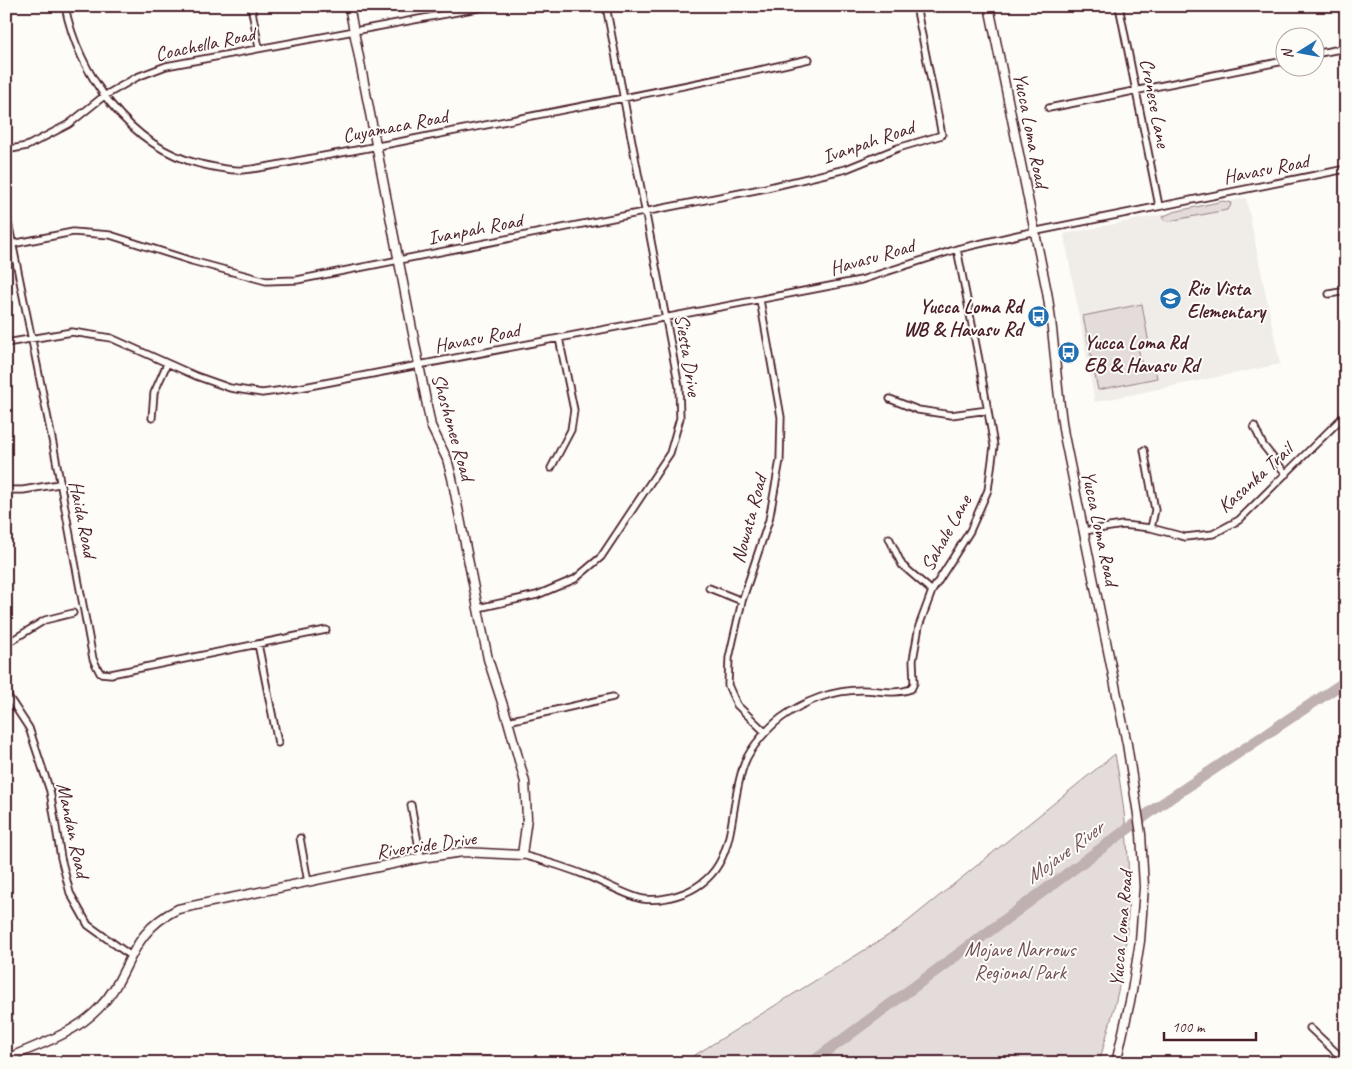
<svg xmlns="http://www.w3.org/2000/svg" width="1352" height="1069" viewBox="0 0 1352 1069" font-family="Caveat,sans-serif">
<rect width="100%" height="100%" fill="#fdfcf7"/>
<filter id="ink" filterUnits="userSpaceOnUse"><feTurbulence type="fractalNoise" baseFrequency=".02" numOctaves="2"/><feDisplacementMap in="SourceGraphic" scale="10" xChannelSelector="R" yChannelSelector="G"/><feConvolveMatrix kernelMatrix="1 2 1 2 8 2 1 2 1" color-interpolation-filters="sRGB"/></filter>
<g filter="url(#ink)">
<path fill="#f0ece8" d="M1246 198 1280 364 1095 402 1064 234Z"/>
<path fill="#e3dcda" stroke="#967e82" d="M1223 201 1231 203 1230 207 1227 210 1169 221 1164 220 1162 217 1173 212Z
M1142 304 1149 344 1138 347 1143 371 1155 369 1157 378 1098 390 1083 316Z
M1115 754C1129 829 1135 905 1120 981 1115 1009 1106 1036 1099 1063H439L446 1056 687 1060 897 930Z"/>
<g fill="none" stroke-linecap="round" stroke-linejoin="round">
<path stroke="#c0b1b1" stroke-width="11" d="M811 1063 1160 805 1346 681"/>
<defs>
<path id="street" d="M65 6C78 74 130 147 200 164 213 167 230 171 242 170 266 168 290 162 313 158 352 151 390 144 429 136 556 111 683 88 809 59
M251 6 259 48
M1119 6 1159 206
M1314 54 1346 48
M1049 108 1284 61
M6 150 27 146 69 124 104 96 137 77 166 66 489 6
M6 212 54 449 93 659 100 673 111 674 326 630
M12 244 73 232 110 235 192 261 266 281 297 280 766 188 846 169 898 148 942 135 916 6
M1329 294 1346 291
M760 300 781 417 780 460 769 520 742 601 729 658 728 685 737 705 765 732
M6 343 72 332 111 338 196 376 230 388 262 393 299 388 861 280 957 249 1022 234 1346 169
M890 399 918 410 951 415 988 410
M152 418 154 393 167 364
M1254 426 1263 445 1286 474
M1144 450 1155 510 1151 528
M551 468 571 430 574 410 559 338
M6 490H23L59 484
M1084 531 1123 525 1151 528 1185 537 1213 534 1239 520 1346 414
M889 538 902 565 932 591
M709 588 742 601
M478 608 537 595 575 579 601 557 670 453 680 418 679 387 606 6
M6 644 45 620 73 613
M258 644 278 743
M6 693 29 728 50 791 61 858 70 893 88 925 131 956
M508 721 613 697
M411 805 421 858
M300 838 308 882
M522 855C545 861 568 868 590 877 604 883 630 897 643 899 657 901 671 898 684 893 742 870 726 808 745 762 751 747 768 728 781 718 804 701 833 690 862 690 878 690 895 695 911 689L914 683 913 660 919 626 932 591 970 531 988 490 994 446 979 360 957 249
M1310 1028 1342 1058
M1338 1063 1346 1054"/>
<path id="secondary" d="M989 6 1047 292C1055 339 1056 387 1064 435L1127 744 1141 834 1144 887 1140 941 1131 997 1116 1063
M6 1059C37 1045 74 1034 98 1009 133 974 126 934 178 909L421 858 463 852 522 855 527 818 525 782 508 721 488 659 452 478 447 459 431 426 349 6"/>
</defs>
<use href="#street" stroke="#4a1f2b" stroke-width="9"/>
<use href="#secondary" stroke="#4a1f2b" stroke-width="11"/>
<use href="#street" stroke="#fdfcf7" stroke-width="5.5"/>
<use href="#secondary" stroke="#fdfcf7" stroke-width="8"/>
</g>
</g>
<defs>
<symbol id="school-disc" viewBox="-11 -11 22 22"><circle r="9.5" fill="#1f6fb2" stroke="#fdfcf7"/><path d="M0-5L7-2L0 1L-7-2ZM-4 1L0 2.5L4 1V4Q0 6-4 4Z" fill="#fff"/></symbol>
<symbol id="bus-disc" viewBox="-11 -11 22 22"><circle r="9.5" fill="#1f6fb2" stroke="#fdfcf7"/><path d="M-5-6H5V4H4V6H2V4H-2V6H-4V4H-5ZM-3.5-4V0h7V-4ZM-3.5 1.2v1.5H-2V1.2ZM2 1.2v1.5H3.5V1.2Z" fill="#fff"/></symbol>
</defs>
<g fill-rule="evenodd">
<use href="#school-disc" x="1158" y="286" width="25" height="25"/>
<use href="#bus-disc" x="1026" y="304" width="25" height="25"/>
<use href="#bus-disc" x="1056" y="340" width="25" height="25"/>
</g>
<g text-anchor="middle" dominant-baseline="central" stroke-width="4" stroke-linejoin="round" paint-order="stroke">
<g font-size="20" fill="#4a1f2b" stroke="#fdfcf7">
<text transform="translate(205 44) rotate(-12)">Coachella Road</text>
<text transform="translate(1155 103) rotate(79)">Cronese Lane</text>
<text transform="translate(395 126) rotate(-11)">Cuyamaca Road</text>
<text transform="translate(1031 130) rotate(79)">Yucca Loma Road</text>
<text transform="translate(868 142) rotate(-19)">Ivanpah Road</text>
<text transform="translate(1266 169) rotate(-11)">Havasu Road</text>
<text transform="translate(475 229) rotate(-11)">Ivanpah Road</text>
<text transform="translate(872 257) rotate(-16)">Havasu Road</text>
<text transform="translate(477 338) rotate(-11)">Havasu Road</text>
<text transform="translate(688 355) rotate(81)">Siesta Drive</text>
<text transform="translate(453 427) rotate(74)">Shoshonee Road</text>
<text transform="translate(1255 478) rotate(-42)">Kasanka Trail</text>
<text transform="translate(83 519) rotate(79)">Haida Road</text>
<text transform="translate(749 519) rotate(-75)">Nowata Road</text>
<text transform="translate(1100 528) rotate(78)">Yucca Loma Road</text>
<text transform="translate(946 533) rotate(-61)">Sahale Lane</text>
<text transform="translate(73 830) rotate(78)">Mandan Road</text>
<text transform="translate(426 845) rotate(-8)">Riverside Drive</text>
<text transform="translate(1121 929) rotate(-85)">Yucca Loma Road</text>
</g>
<g font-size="20" font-weight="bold" fill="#4a1f2b" stroke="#fdfcf7" text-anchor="start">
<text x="1187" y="288">Rio Vista<tspan x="1187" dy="23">Elementary</tspan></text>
<text x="1022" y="306" text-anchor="end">Yucca Loma Rd<tspan x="1022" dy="23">WB &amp; Havasu Rd</tspan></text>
<text x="1084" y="342">Yucca Loma Rd<tspan x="1084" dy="23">EB &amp; Havasu Rd</tspan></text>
</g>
<g font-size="20" fill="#704e57" stroke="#fdfcf7">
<text x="1020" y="949">Mojave Narrows<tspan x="1020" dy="23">Regional Park</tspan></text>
</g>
<g font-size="21" font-style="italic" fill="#73525a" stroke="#fdfcf7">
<text transform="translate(1064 852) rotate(-36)">Mojave River</text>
</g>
</g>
<rect width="1352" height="1069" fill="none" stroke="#fdfcf7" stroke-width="25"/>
<rect x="12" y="12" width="1327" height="1044" fill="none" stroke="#4a1f2b" stroke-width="2" filter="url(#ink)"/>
<g transform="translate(1300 52) rotate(259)"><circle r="24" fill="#fdfcf7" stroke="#b5a4a5"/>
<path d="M0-4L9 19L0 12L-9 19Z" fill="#1f6fb2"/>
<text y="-8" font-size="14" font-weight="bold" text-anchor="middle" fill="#4a1f2b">N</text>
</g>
<path d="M1164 1032v8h92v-8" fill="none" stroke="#4a1f2b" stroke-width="2.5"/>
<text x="1172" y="1032" font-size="15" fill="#4a1f2b" stroke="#fdfcf7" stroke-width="4" paint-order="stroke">100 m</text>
</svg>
